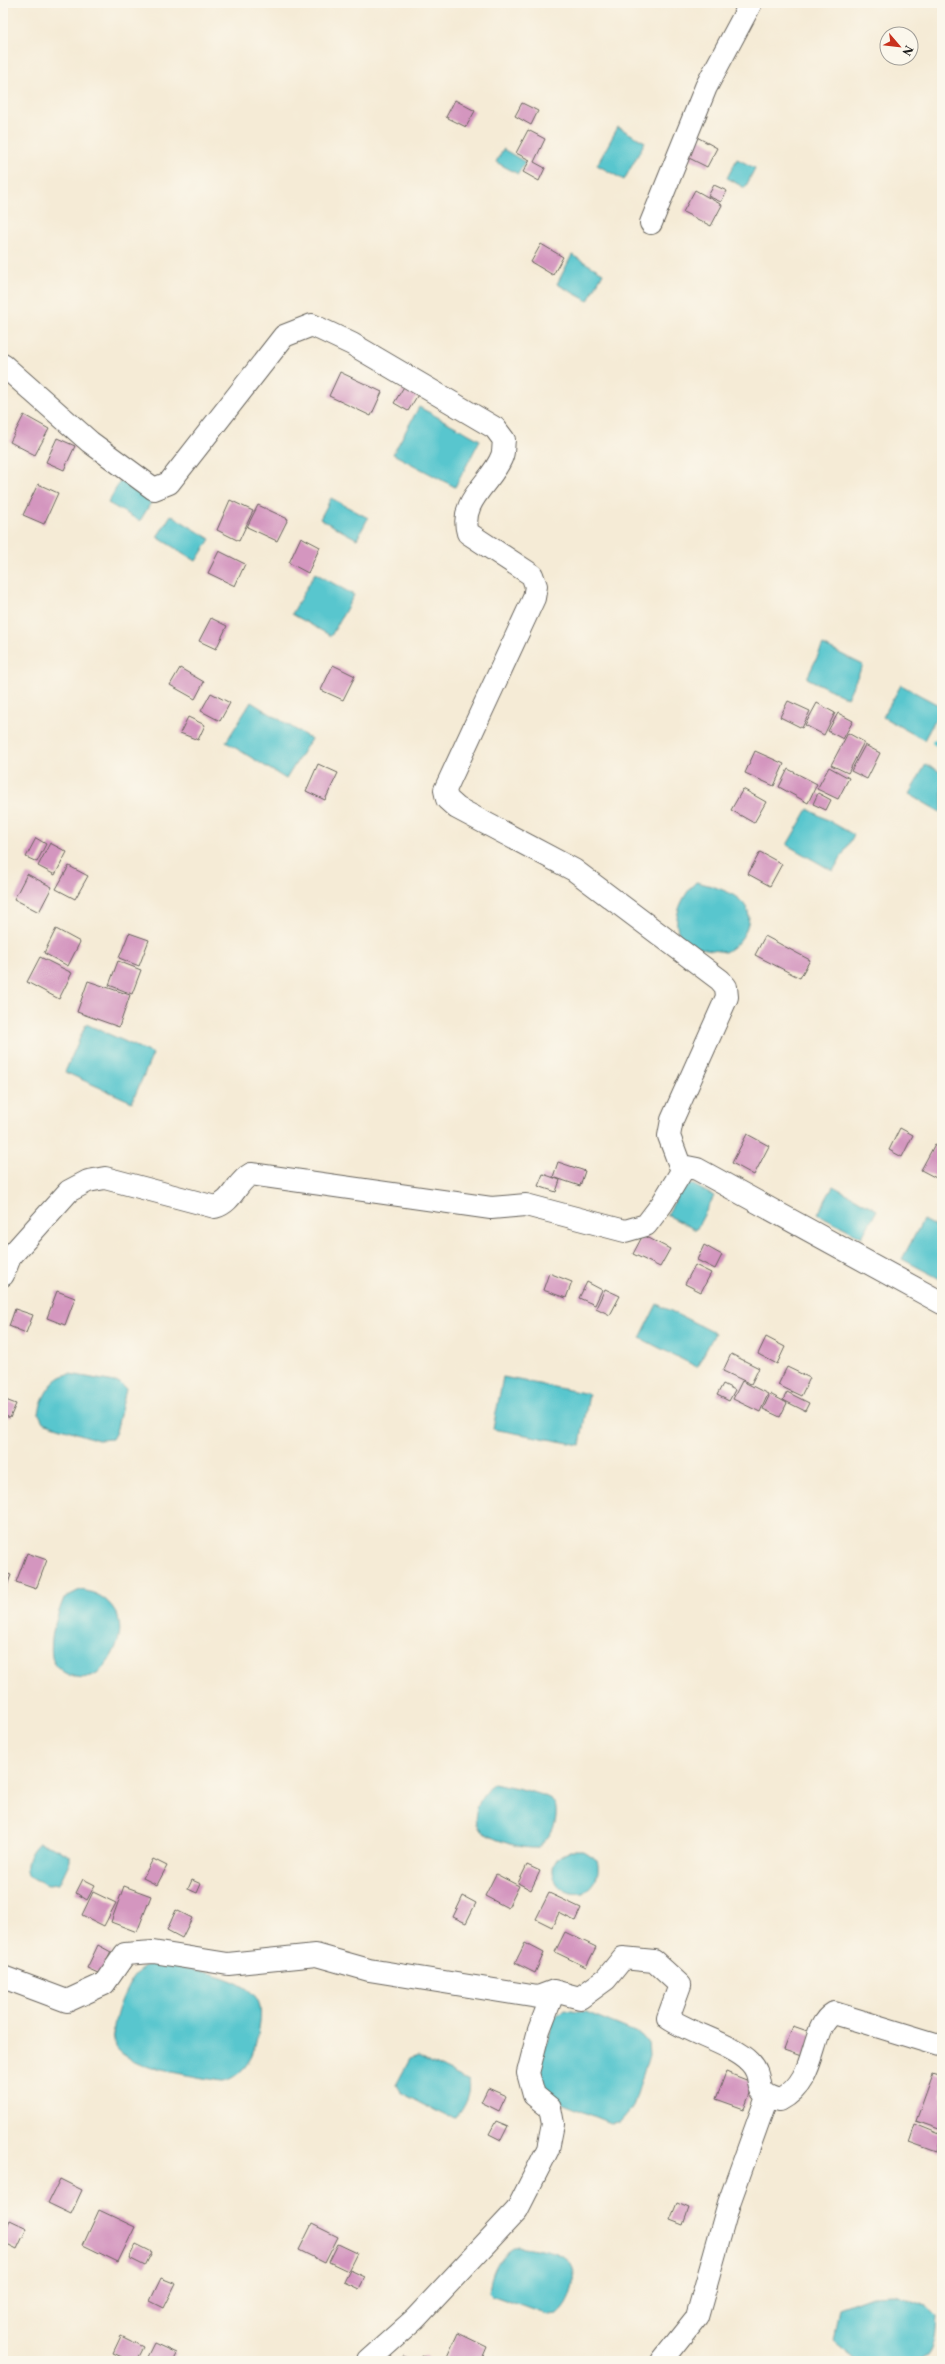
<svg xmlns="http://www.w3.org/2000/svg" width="945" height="2364" viewBox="0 0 945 2364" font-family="'Libre Caslon Text',serif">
<rect width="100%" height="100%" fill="#fbf7ec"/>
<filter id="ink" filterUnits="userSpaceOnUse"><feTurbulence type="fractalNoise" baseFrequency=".025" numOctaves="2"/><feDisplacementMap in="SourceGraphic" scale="8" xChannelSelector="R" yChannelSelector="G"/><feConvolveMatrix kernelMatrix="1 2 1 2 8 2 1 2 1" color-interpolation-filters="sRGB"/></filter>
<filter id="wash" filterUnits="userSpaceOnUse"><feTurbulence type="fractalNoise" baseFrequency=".012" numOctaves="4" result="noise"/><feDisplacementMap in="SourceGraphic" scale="16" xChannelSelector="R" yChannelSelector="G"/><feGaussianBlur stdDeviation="0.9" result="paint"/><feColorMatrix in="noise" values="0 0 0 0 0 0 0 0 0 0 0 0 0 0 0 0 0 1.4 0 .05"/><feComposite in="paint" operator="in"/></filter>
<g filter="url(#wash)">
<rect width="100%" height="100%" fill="#f5ebd6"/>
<path fill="#58c6ce" stroke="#3a7175" d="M618 127 645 142 624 180 597 165Z
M503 149 525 162 518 174 496 162Z
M737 159 755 168 745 188 727 178Z
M572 255 603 273 588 301 557 284Z
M419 407 480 440 455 487 393 454Z
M120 481 153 499 140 521 108 503Z
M331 498 368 518 357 539 320 519Z
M171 515 210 539 196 561 157 537Z
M315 573 354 595 331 636 292 614Z
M823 645 863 665 847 698 807 678Z
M901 685 942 707 924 740 883 717Z
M251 702 311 739 286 779 226 742Z
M926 764 942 773V813L909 794Z
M808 809 854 835 833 871 787 845Z
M696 882C718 887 758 898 747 927 743 939 736 946 725 952 714 950 699 949 689 944 665 930 681 896 696 882Z
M86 1024 153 1054 132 1102 65 1072Z
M686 1181 714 1196 696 1230 667 1215Z
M833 1186 877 1210 862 1237 818 1214Z
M923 1220 942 1230V1280L902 1259Z
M657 1304 715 1333 697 1367 640 1338Z
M70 1374 120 1383 126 1389 116 1432 112 1439 98 1440 43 1422 39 1414C41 1397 53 1376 70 1374Z
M503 1377 589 1394 580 1445 493 1429Z
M80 1590C96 1592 107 1598 115 1611 121 1620 121 1634 117 1644 108 1667 92 1687 65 1673 60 1670 53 1664 52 1657 49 1637 57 1616 64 1598Z
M494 1783C506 1786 548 1793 554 1802 557 1806 556 1812 556 1817 555 1830 547 1840 537 1848 523 1849 490 1840 479 1829 468 1817 484 1790 494 1783Z
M39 1843 51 1846 70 1856V1861L59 1884 48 1885 28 1876C24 1865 30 1850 39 1843Z
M571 1851H583L597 1860C601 1875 594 1884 583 1893 551 1898 541 1858 571 1851Z
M155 1962C181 1968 257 1976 260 2008 262 2021 257 2037 254 2050 251 2062 237 2079 223 2081 216 2081 161 2070 152 2068 143 2065 126 2058 119 2051 104 2036 123 1993 133 1978 139 1970 146 1965 155 1962Z
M564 2009 586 2012 642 2035 648 2042 649 2055 633 2107 620 2122 611 2123 542 2095 535 2084 553 2019Z
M418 2056 469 2081C472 2094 464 2108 456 2118L446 2116 400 2092 396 2085 410 2059Z
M518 2246C542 2251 577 2250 573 2282 571 2295 567 2305 557 2314L548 2315 492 2295 489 2292C491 2273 500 2253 518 2246Z
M896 2295 926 2306 936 2316C935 2332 935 2355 918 2361H856L833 2342 839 2308 872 2296Z"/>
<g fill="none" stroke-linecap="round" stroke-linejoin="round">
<path stroke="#58c6ce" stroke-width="5.5" d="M935 742 942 746"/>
</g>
<g id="blocks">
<path fill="#d496bf" d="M455 100 475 111 466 127 446 117Z
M522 103 538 111 531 125 515 116Z
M528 130 545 139 534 162 545 168 539 181 523 172 530 160 516 153Z
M695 136 717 148 707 167 685 156Z
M714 185 727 191 721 202 708 196Z
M695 190 722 205 711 226 683 212Z
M541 244 563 257 553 275 531 262Z
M340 372 382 392 371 416 329 396Z
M405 385 419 393 408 411 394 403Z
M24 415 49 429 35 455 10 442Z
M57 438 75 446 64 470 46 462Z
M38 484 58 493 44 524 23 515Z
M230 500 253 511 239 541 217 530Z
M258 505 288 519 277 541 247 527Z
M301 537 320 547 308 573 289 563Z
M219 551 245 564 235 586 208 573Z
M211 618 227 626 216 649 199 641Z
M333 665 355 676 343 700 321 690Z
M180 668 204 682 195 699 170 685Z
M211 693 230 703 220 721 201 711Z
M788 701 810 711 802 728 780 717Z
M817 703 835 713 824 735 805 725Z
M838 713 853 721 843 739 828 731Z
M188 717 205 725 198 740 180 733Z
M848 733 864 742 848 773 831 765Z
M865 745 880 753 867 779 851 771Z
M755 751 784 764 774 786 745 773Z
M318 764 338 773 325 800 306 791Z
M829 767 849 778 838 799 817 789Z
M788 769 817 784 808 803 779 787Z
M743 789 766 802 754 823 731 810Z
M818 793 831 800 826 810 813 804Z
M36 838 46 844 37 862 26 857Z
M50 843 67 852 55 875 38 866Z
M760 852 782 864 770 886 748 874Z
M69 866 88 876 75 899 56 889Z
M27 874 52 887 39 912 14 899Z
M56 929 80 942 68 966 44 953Z
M129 933 149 940 139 966 119 958Z
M765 936 810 960 800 978 755 955Z
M40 957 72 973 59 999 27 982Z
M118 961 141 970 132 994 109 985Z
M88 981 130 995 119 1027 77 1012Z
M900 1128 913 1135 902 1157 889 1150Z
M747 1134 769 1146 754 1175 732 1163Z
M935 1144 942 1147V1181L921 1170Z
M558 1162 585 1171 580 1186 553 1177Z
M543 1174 560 1180 556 1192 538 1186Z
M643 1235 670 1249 660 1267 633 1254Z
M704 1245 722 1255 715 1269 697 1260Z
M695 1265 711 1273 701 1292 685 1284Z
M549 1273 572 1282 566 1298 543 1290Z
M587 1282 602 1290 595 1305 579 1298Z
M605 1289 620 1296 610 1315 596 1308Z
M57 1291 75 1298 65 1325 47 1318Z
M15 1309 33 1315 26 1333 9 1326Z
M766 1337 785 1347 777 1364 758 1354Z
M731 1354 759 1368 751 1384 723 1371Z
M787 1367 810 1378 801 1396 778 1385Z
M742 1381 768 1394 760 1412 733 1399Z
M723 1384 735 1390 729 1401 717 1395Z
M787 1392 809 1403 805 1411 783 1400Z
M770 1394 787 1403 780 1417 763 1409Z
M3 1399 16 1404 10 1418 3 1415Z
M27 1553 47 1560 36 1589 16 1582Z
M3 1572 11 1575 3 1597Z
M153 1859 167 1866 157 1885 143 1878Z
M527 1865 540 1871 531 1890 518 1883Z
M496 1874 519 1886 508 1908 485 1896Z
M83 1879 95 1885 87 1900 76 1893Z
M192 1880 201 1884 197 1893 188 1889Z
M124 1886 151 1896 137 1932 111 1922Z
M93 1892 116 1903 104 1926 82 1915Z
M549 1893 581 1908 575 1921 559 1913 552 1927 536 1919Z
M463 1896 476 1903 466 1923 453 1917Z
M176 1910 192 1918 182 1938 167 1930Z
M565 1932 596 1947 586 1967 555 1952Z
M525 1943 544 1953 535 1973 515 1963Z
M98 1945 111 1952 100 1974 87 1968Z
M793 2026 813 2033 804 2057 784 2050Z
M726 2072 754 2083 744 2109 716 2099Z
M933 2074 942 2077V2130L916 2121Z
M488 2088 506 2096 499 2111 481 2102Z
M496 2121 508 2126 501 2140 489 2134Z
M915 2124 942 2135 937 2152 909 2142Z
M60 2179 82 2190 71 2214 48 2203Z
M677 2203 689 2208 683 2225 670 2220Z
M99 2210 135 2227 118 2262 83 2245Z
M10 2220 27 2228 17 2249 3 2242V2235Z
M312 2224 338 2237 325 2263 299 2250Z
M136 2244 152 2252 145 2266 129 2258Z
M338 2244 357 2253 348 2271 329 2262Z
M350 2270 365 2277 359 2289 344 2282Z
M161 2278 176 2284 164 2308 150 2301Z
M458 2333 487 2347 481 2361H445Z
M121 2336 143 2347 136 2361H123L124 2358 113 2353Z
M154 2343 176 2353 172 2361H145Z
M403 2356 414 2361H401Z
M422 2356 433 2361H420Z"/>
</g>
</g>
<g filter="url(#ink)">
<use href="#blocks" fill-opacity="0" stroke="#68645d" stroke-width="1"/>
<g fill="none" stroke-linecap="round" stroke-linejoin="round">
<defs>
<path id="minor" d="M651 223 706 87 751 3
M3 365 90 442 154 489 169 483 284 336 312 325 352 344 495 428 504 440C503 445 504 451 502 456 493 482 458 500 468 533L532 575 536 586 534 598 445 790 447 799 457 808 574 870 720 980 726 987 727 997 672 1120 669 1136 682 1171
M3 1275 10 1257 69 1191 88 1181 105 1178 215 1207C233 1202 236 1182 251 1174L491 1208 526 1205 625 1231 646 1225 662 1204 682 1171 687 1167 697 1169 942 1303
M3 1977 67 2001 104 1984 125 1954 153 1952 228 1964 316 1955 369 1970 538 1997 554 1991 580 1998 606 1979 623 1958 654 1961 680 1985 668 2018C691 2034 732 2044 750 2062 767 2080 748 2092 780 2100 820 2079 808 2028 834 2013L942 2046
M368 2361 415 2319 517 2210 548 2149 553 2124 550 2108 534 2095 528 2073 539 2030 554 1991
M662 2361 697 2317 729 2203 767 2097"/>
</defs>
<use href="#minor" stroke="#68645d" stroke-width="24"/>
<use href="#minor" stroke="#fff" stroke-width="22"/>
</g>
</g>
<rect width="945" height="2364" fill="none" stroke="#fbf7ec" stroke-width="16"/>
<g transform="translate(899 46) rotate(118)"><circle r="19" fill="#fbf7ec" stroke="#a29f99"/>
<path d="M0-3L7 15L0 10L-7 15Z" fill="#c8321e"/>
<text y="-6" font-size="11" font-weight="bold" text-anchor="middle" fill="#1c1c1c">N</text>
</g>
</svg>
